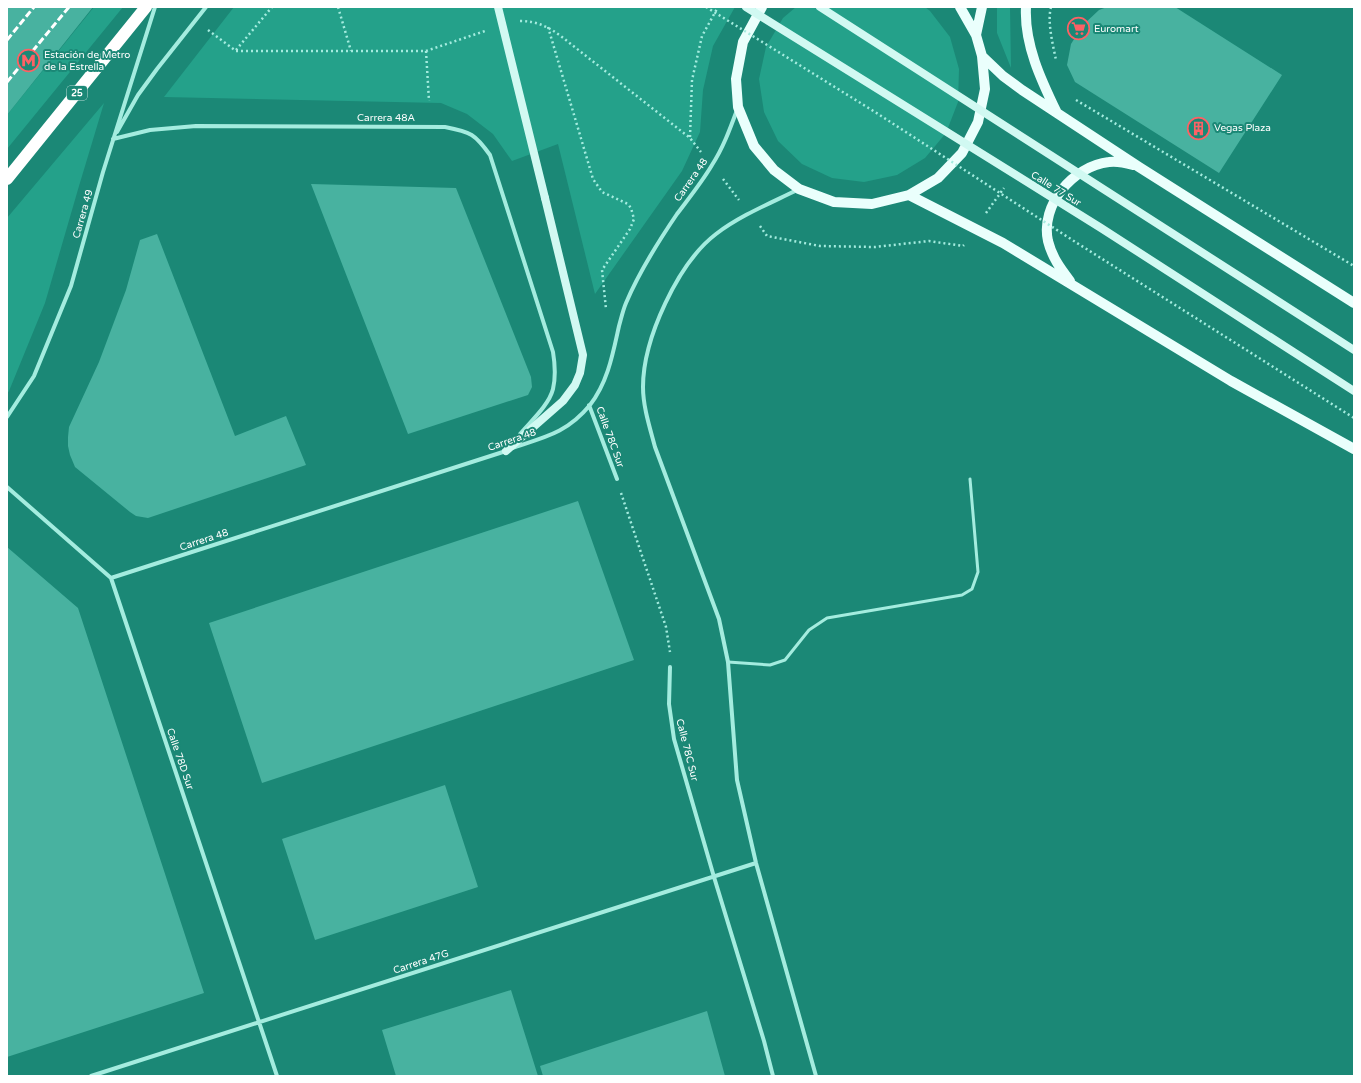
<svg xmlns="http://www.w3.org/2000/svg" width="1361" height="1083" viewBox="0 0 1361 1083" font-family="'Varela Round',sans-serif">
<rect width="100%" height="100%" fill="#1b8876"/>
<path fill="#24a18a" d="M94 7H123L7 149V115Z
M234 7H735L713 46 703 90 700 132 682 171 595 294 558 144 512 161 493 134 467 114 441 103 164 97Z
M796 7H925L930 11 950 37 959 69 958 102 946 133 925 158 897 175 864 182 832 178 802 164 778 141 764 112 759 79 766 47 783 18Z
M997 7H1010L1011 68 997 33Z
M104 103 79 186 45 303 9 391 7 394V218Z"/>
<path fill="#48b2a0" d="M7 7H93L7 115Z
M1107 7H1175L1282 75 1219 173 1075 82 1067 65 1071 44 1083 25 1099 10Z
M311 184 456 188 531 377 532 387 528 395 408 434Z
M157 234 235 436 286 416 306 465 148 518 136 516 130 512 75 467 70 455 68 446V437L69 427 99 362 126 290 140 240Z
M578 501 634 660 262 783 209 623Z
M7 547 78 608 204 993 7 1057Z
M445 785 478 887 315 940 282 839Z
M511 990 538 1076H396L382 1030Z
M707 1011 725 1076H543L540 1066Z"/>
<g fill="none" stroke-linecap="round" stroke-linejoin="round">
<path stroke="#a4ecdf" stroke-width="2.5" stroke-dasharray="2 3" stroke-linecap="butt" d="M338 7 351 51
M1051 7C1047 22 1053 45 1056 60
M520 21C537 21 549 27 562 37L690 138 701 152
M548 27 593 179 602 192 628 204 631 208 634 219 630 229 602 270 606 309
M208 30 236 51H426L485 31
M236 50 272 7
M426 51 429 101
M1076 100 1354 266
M690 137 692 80 702 36 718 7
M723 179 739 200
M986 213 1004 188
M760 226 767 236 820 246 875 247 929 241 963 246 964 245
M621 493 666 627 670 652"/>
<path stroke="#a4ecdf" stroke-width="3" d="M728 662 770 665 785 660 809 630 827 618 962 595 972 589 978 572 970 479"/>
<path stroke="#a4ecdf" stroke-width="4" d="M117 132 138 95 157 69 206 7
M113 139 150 130 196 126 445 127C471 132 475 134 490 155L553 352C555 364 556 376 553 389 549 405 531 421 520 434
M799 189C771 203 741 215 716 234 678 263 643 339 643 387 643 407 650 428 655 447L719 619 728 662 737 780 756 863 816 1076
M589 405 617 479
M7 417 34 376 71 286 103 172 155 7
M512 448C545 437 567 433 590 405 608 382 613 353 619 326 621 319 623 310 626 303 639 272 658 242 677 214 689 198 702 182 712 165 723 148 730 129 737 110
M7 487 111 578 277 1076
M111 578 506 451
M670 667 669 704 674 739 714 877 764 1041 773 1076
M91 1076 756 863"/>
<path stroke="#d1f9f2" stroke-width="8" d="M506 451 563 401 575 385 580 373 583 355 545 198"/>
<path stroke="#eafffc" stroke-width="10" d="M762 7 743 42 736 79 738 107 754 146 774 170 799 189 834 202 872 204 909 195 938 178 962 153 978 122 985 89 982 56 976 35 960 7
M1026 7C1024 44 1041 80 1057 113
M976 35 982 7
M982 56 1003 76 1022 90 1139 167 1354 303
M909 195 1003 243 1231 381 1354 449
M1070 281C1060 268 1052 257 1048 241 1040 205 1073 166 1109 162 1116 161 1126 163 1133 165"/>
<path stroke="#fff" stroke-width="12" d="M7 179 146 7"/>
<path stroke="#fff" stroke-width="3" stroke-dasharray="7 3" stroke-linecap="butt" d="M7 40 34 7
M7 82 69 7"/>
<path stroke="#a4ecdf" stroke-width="2.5" stroke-dasharray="2 3" stroke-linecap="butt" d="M706 7 875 112 1077 243 1354 418"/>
<path stroke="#d1f9f2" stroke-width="8" d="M498 7 545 198
M746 7 1101 228 1354 391
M820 7 1354 350"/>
</g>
<defs>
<symbol id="supermarket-ring" viewBox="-11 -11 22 22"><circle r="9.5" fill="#1b8876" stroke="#fd6165" stroke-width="1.5"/><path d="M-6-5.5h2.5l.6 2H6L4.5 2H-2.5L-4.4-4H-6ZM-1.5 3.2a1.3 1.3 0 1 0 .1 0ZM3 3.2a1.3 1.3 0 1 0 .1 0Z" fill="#fd6165"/></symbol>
<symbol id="metro-ring" viewBox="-11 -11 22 22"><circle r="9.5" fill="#1b8876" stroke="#fd6165" stroke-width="1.5"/><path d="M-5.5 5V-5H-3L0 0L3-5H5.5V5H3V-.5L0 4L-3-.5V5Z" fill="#fd6165"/></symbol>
<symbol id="building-ring" viewBox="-11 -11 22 22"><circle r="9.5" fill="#1b8876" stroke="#fd6165" stroke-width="1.5"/><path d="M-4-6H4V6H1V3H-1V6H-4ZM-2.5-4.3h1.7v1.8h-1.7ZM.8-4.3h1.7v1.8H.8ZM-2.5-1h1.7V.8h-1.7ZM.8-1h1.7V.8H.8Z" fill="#fd6165"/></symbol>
</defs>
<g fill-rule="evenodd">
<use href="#supermarket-ring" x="1066" y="16" width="25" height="25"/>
<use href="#metro-ring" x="16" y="48" width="25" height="25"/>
<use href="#building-ring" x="1186" y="116" width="25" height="25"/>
</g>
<g text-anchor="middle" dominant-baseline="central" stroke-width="4" stroke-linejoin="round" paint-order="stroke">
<rect fill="#1b8876" stroke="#bbdbd6" stroke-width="1" x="67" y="86" width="20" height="14" rx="3"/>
<g font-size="9" font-weight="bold" fill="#fff">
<text x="77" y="93">25</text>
</g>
<g font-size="10" fill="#fff" stroke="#1b8876" text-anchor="start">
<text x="1094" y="29">Euromart</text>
<text x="44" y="55">Estación de Metro<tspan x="44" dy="12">de la Estrella</tspan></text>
<text x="1214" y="128">Vegas Plaza</text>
</g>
<g font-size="10" fill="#fff" stroke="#1b8876">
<text x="386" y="118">Carrera 48A</text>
<text transform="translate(691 180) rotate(-55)">Carrera 48</text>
<text transform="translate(1056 189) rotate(32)">Calle 77 Sur</text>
<text transform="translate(83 214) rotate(-74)">Carrera 49</text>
<text transform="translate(610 437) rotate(70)">Calle 78C Sur</text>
<text transform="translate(512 440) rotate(-19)">Carrera 48</text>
<text transform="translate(204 540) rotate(-18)">Carrera 48</text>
<text transform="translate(687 750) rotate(76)">Calle 78C Sur</text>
<text transform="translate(180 759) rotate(71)">Calle 78D Sur</text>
<text transform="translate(421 962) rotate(-18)">Carrera 47G</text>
</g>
</g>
<rect width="1361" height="1083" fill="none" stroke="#ffffff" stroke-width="16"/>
</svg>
